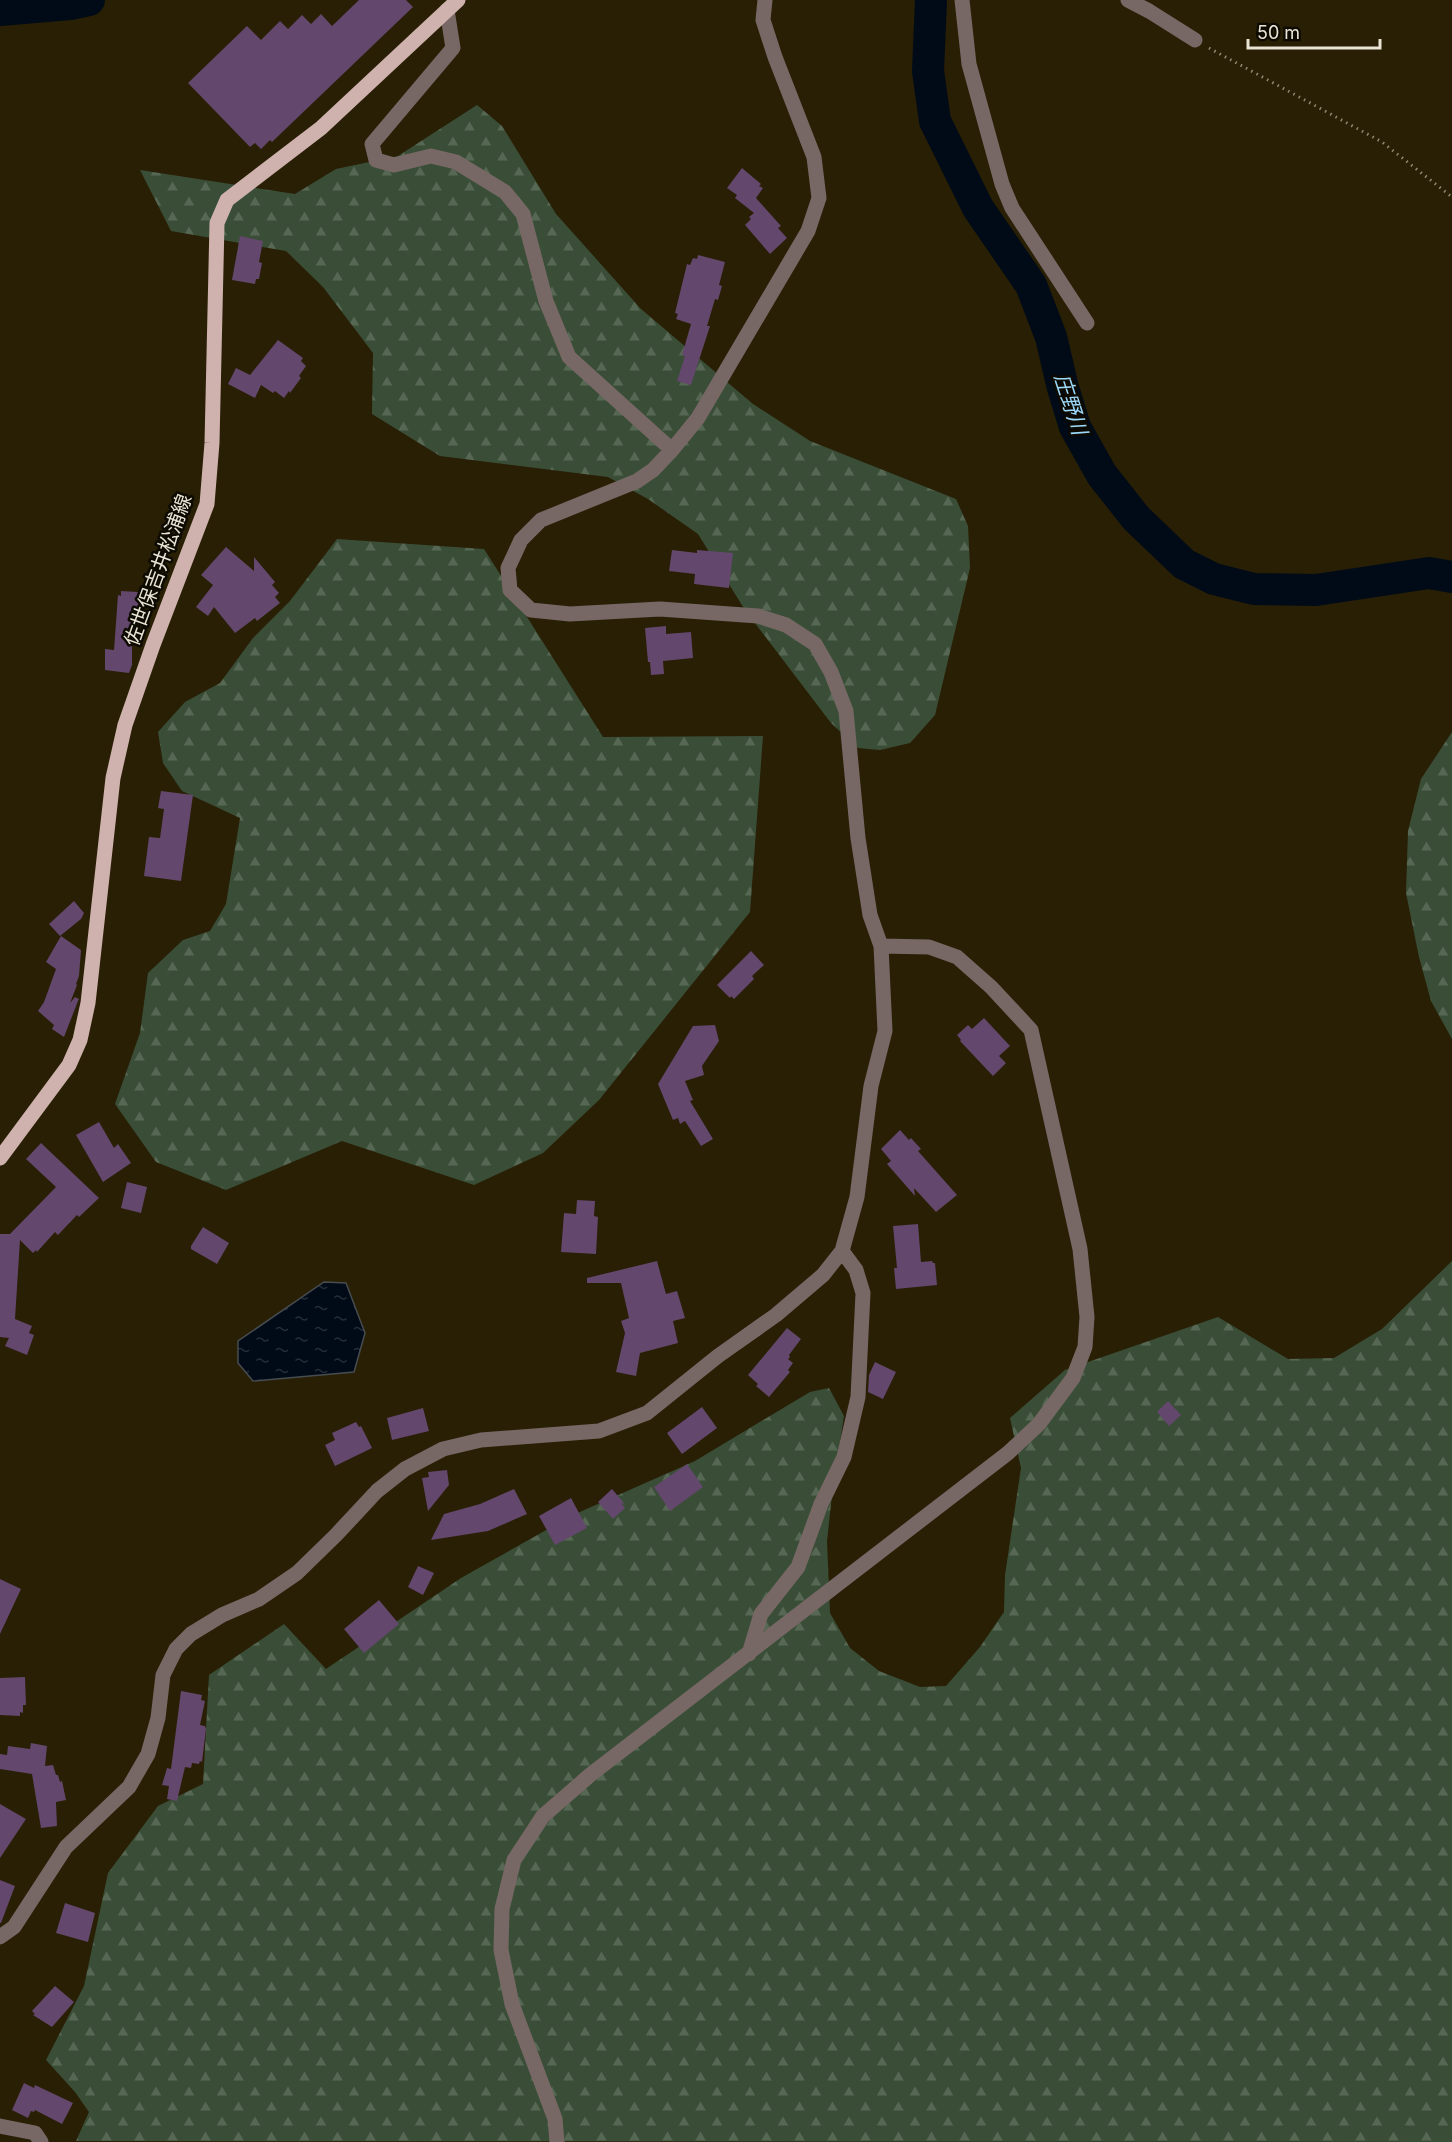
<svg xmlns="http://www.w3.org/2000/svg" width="1452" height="2142" viewBox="0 0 1452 2142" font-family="Inter,'Noto Sans JP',sans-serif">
<defs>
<pattern id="forest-firs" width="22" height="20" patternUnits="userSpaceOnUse" patternTransform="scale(1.5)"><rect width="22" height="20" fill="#3a4e37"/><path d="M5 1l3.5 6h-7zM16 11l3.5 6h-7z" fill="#566753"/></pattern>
<pattern id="water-ripples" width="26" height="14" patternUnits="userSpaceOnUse" patternTransform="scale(1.5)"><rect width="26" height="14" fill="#000b17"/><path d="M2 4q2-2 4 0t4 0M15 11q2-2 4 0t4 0" fill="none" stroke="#252e38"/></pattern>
</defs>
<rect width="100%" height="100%" fill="#281f05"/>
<path fill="url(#forest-firs)" d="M477 105 502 126 556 214 641 309 753 404 810 441 956 499 968 526 970 568 935 715 910 743 880 750 858 748 831 723 745 610 698 534 648 499 608 477 440 456 372 414 373 353 323 287 286 251 171 231 140 170 295 194 336 169 398 156Z
M337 539 484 549 603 737 763 736 750 912 599 1100 543 1153 474 1185 342 1141 226 1190 156 1162 115 1104 140 1033 148 973 183 940 210 931 226 904 240 818 182 791 163 763 158 732 185 702 220 683 253 638 290 601Z
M1452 732V1039L1431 1001 1419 957 1406 893 1408 831 1421 779Z
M1452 1261V2142L76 2141 89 2112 75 2092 46 2060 84 1986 108 1873 158 1806 203 1784 209 1675 284 1624 326 1669 461 1578 573 1515 695 1461 810 1392 829 1388 844 1416 833 1486 827 1541 830 1613 850 1648 879 1671 920 1687 946 1686 980 1647 1004 1612 1005 1575 1021 1468 1010 1418 1065 1370 1218 1317 1288 1359 1334 1358 1382 1329Z"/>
<path fill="url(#water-ripples)" stroke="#464c50" stroke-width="1.5" d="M324 1282 346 1283 365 1333 354 1372 253 1381 238 1363V1341Z"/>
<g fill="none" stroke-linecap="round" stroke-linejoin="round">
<path stroke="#000b17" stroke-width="32" d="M931 0 928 71 935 121 978 208 1031 285 1051 337 1063 388 1075 427 1102 475 1136 518 1184 564 1214 579 1254 589 1316 590 1429 573 1452 577
M0 10 70 4 89 0"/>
</g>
<path fill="#63476c" d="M359 0H406L413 7 272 142 270 140 261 149 255 143 250 147 188 83 247 26 261 40 280 21 288 29 302 15 311 24 321 14 332 26Z
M742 168 761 184 759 186 763 188 756 198 781 226 778 228 787 238 770 254 745 225 751 219 749 217 754 213 735 198 737 195 727 188Z
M240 236 263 241 259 262 262 263 259 279H256L255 284 232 280Z
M698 255 725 262 719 285 722 286 718 300 715 299 707 326H710L691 385 677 381 685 356 682 355 691 324 676 319 678 314 675 313 687 264 690 265 693 258 697 259Z
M278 340 303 358 301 361 306 366 299 376 301 378 290 393 289 391 284 398 275 391 273 393 261 385 255 398 228 384 236 368 250 375Z
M226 547 254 571V557L275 582 272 585 279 593 275 597 280 603 257 621 255 618 235 633 214 607 208 616 196 607 213 585 201 575Z
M672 550 697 553V550L733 553 729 588 694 584 695 574 669 571Z
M121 591 138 592 137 600H141L140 624H135L134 638H132V665L129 673 105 670V649L114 650 118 595 121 596Z
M666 626V634L691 632 693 658 663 661 664 674 651 675 650 662H648L645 628Z
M161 791 193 795 181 881 144 876 149 837 160 838 164 809 158 808Z
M74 901 84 913 81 919 60 936 49 924Z
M61 936 81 950 79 976 76 984 77 985 70 1003 75 997 79 999 78 1001 64 1037 52 1029 54 1025 38 1011 44 1002 56 969 46 962Z
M751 951 764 965 752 976 754 979 734 999 731 996 730 998 717 985Z
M984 1018 1010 1046 999 1056 1006 1063 993 1076 960 1041 961 1040 957 1035 968 1025 972 1029Z
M715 1025 719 1041 702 1066 704 1075 685 1081 693 1100 690 1101 713 1139 701 1146 685 1121 680 1124 678 1118 673 1120 658 1084 693 1026Z
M99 1122 114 1148 118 1144 131 1163 103 1182 76 1135Z
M900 1130 909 1140 911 1138 921 1149 918 1151 957 1195 936 1212 914 1188 915 1196 887 1164 891 1161 881 1149Z
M41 1143 99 1198 79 1217 77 1215 58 1235 55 1232 37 1252 36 1250 33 1253 20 1240 15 1319 32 1326 29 1333 34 1335 27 1355 5 1346 9 1338 0 1337V1234H10L56 1187 26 1159Z
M127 1182 147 1187 141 1213 121 1208Z
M577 1200 595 1201 594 1216 598 1217 596 1254 561 1252 564 1213 576 1214Z
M918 1224 921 1262 932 1261 933 1263H935L937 1285 896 1289 894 1268H897L893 1226Z
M203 1227 229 1243 217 1264 191 1249V1246Z
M657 1261 666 1294 677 1291 685 1318 673 1321 678 1343 640 1353 636 1376 616 1372 625 1333 621 1321 629 1318 621 1283H587V1278Z
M787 1328 801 1339 789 1355 790 1357 788 1359 793 1363 788 1370 790 1372 769 1397 756 1386 758 1384 748 1375Z
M875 1362 896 1372 883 1399 868 1392 869 1375Z
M1168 1401 1181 1415 1169 1426 1157 1412Z
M702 1407 717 1428 682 1454 667 1433Z
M423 1408 429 1431 392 1440 387 1418Z
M356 1422 359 1427 361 1426 372 1448 335 1466 325 1445 335 1440 332 1433Z
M687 1464 703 1487 670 1511 654 1487Z
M447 1470 449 1485 428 1511 422 1478 429 1477 428 1472Z
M514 1489 527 1514 488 1531 431 1540 444 1514 480 1504Z
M612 1489 624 1503 622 1504 625 1508 613 1519 598 1502Z
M571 1498 587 1528 555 1545 539 1516Z
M418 1566 434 1573 423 1595 408 1587Z
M0 1579 21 1589 0 1634Z
M379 1600 399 1624 364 1653 344 1629Z
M25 1677 26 1705H23V1713L20 1712V1716L0 1715V1678Z
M181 1691 202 1695 201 1700 205 1701 200 1725 205 1726 206 1729 202 1762 200 1761 199 1764 192 1763 191 1768 185 1767 177 1801 167 1799 169 1786 162 1785 167 1768 171 1769Z
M31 1743 47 1746 45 1766 53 1765 56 1775H58L60 1782 62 1781 66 1800 56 1802 57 1826 41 1828 32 1774 0 1769V1754L7 1755 8 1746 30 1749Z
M0 1804 26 1819 0 1858Z
M0 1880 15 1886 1 1923H0Z
M65 1903 95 1913 88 1942 56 1933Z
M55 1986 74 2002 52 2027 33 2015 35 2014 32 2011Z
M24 2083 34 2088 35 2085 73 2103 62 2124 35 2110 34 2112 31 2111 28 2118 12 2110Z"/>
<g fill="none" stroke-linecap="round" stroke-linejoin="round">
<path stroke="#8e8773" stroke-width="3" stroke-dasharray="1.5 4.5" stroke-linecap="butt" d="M1209 48 1382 142 1452 197"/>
<path stroke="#776866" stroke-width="15" d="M962 0 969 64 1002 184 1012 208 1087 323
M1128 0 1149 11 1195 40
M447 10 453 48 372 144 376 160 394 165 431 156 456 162 505 192 523 214 546 301 569 357 672 450
M749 1654 761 1614 798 1567 821 1504 844 1457 858 1397 863 1293 856 1270 842 1251
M0 1937 14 1927 66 1847 129 1787 148 1754 158 1718 163 1675 176 1649 191 1634 222 1615 259 1599 297 1573 336 1535 377 1491 405 1469 443 1449 481 1440 599 1431 647 1413 718 1356 776 1315 823 1275 842 1251 857 1197 871 1086 885 1031 881 946 870 915 858 838 846 711 831 672 815 644 786 625 758 616 660 609 570 614 531 610 510 590 508 568 521 540 541 520 637 481 653 470 672 450 698 418 808 231 819 198 814 157 775 57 763 20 765 0
M0 2126 35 2133 41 2142
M557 2142 555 2119 512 2004 501 1950 502 1909 514 1860 543 1816 590 1775 1008 1453 1039 1424 1073 1378 1085 1347 1087 1317 1080 1249 1031 1030 991 987 957 957 929 947 881 946"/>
<path stroke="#cfb1ad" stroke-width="15" d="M0 1158 69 1065 80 1040 88 1003 113 778 125 725 153 645 207 504 212 443 217 223 227 200 321 128 458 0"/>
</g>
<g text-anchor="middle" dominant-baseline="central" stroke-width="5" stroke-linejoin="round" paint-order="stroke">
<g font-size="20" fill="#e9e4d5" stroke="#0d0a02">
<text transform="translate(158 570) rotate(-70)">佐世保吉井松浦線</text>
</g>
<g font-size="21" font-style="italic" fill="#9cd9fb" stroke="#0d0a02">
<text transform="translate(1071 404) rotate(72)">庄野川</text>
</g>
</g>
<path d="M1248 39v9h132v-9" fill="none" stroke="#e9e4d5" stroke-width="3"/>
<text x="1257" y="39" font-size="18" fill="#e9e4d5" stroke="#0d0a02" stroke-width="4.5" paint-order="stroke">50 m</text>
</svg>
